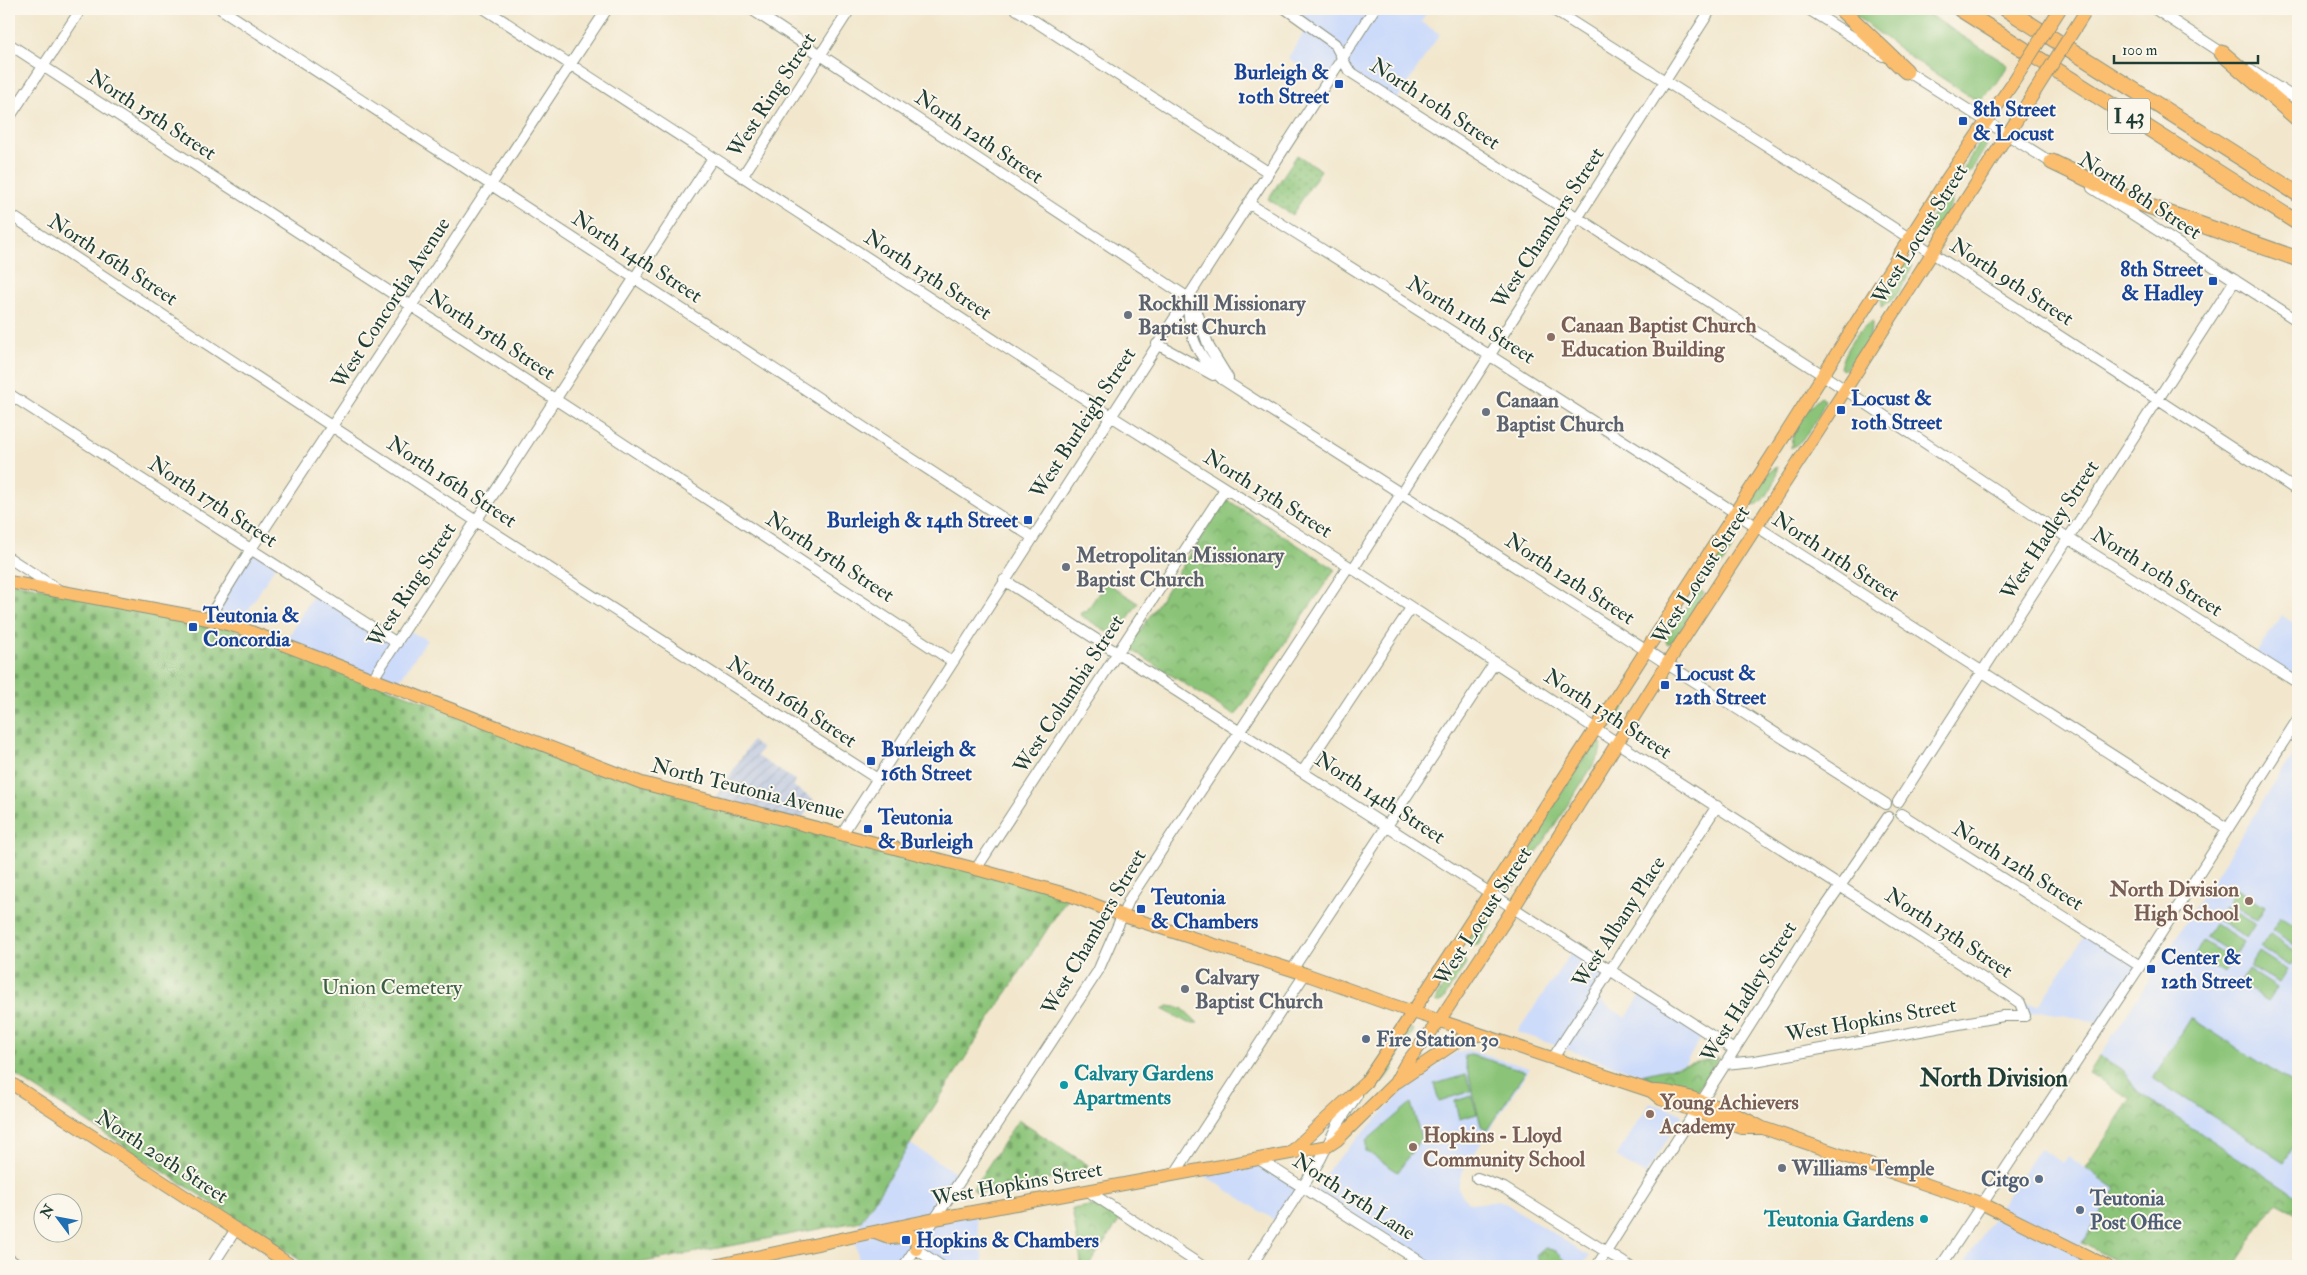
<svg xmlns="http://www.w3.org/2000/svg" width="2307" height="1275" viewBox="0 0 2307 1275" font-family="'IM FELL Double Pica',serif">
<defs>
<pattern id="industrial-furrows" width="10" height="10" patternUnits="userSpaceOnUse" patternTransform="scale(1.25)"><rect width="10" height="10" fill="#b9c5de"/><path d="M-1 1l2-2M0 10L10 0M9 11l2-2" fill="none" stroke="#96a1b5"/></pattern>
<pattern id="cemetery-stones" width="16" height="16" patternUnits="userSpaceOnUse" patternTransform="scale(1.25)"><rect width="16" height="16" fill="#8bc478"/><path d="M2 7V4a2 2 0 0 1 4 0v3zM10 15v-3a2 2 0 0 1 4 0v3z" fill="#71a063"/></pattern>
<pattern id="park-crowns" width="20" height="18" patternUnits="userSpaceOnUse" patternTransform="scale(1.25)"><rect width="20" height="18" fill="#8bc478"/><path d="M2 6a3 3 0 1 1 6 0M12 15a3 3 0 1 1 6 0" fill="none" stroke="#71a063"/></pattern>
<pattern id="garden-dots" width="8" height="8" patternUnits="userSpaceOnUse" patternTransform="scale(1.25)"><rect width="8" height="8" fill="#8bc478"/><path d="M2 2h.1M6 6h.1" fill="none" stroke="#71a063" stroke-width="1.8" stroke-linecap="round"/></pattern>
</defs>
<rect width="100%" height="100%" fill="#fbf7ec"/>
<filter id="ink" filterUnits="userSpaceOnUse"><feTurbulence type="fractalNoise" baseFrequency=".02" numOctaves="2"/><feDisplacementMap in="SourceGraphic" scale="10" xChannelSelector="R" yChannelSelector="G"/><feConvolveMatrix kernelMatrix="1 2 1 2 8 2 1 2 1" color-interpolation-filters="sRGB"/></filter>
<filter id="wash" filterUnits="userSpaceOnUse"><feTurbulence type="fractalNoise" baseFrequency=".0096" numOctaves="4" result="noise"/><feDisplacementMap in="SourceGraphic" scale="20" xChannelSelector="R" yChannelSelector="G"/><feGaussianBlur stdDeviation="1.12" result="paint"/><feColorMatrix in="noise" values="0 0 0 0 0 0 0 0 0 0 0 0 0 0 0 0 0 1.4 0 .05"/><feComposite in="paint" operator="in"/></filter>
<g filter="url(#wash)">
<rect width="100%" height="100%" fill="#f2e7cd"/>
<path fill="#cddbfa" d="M1290 9H1429L1421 22 1440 34 1396 101 1349 71 1342 58 1326 83 1288 58 1309 24Z
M251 549 276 565 238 627 208 619Z
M316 590 397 642 406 629 427 640 394 688 284 645Z
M2281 615 2298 625V683L2255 655Z
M2298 747V1197L2137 1092 2124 1071 2100 1056Z
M2087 932 2140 966 2103 1023 2041 1011 2025 1016 2020 1003 2039 1005Z
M1575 947 1610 970 1593 996 1626 1018 1644 990 1705 1032 1685 1064 1641 1075 1517 1032Z
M1468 1050 1530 1068 1461 1174 1458 1188 1463 1197 1471 1203 1483 1204 1497 1200 1505 1203 1589 1256 1582 1266H1436L1315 1190 1332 1165 1409 1085 1457 1052Z
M1650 1103 1680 1112 1682 1116 1645 1175 1616 1157Z
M910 1144 963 1177 936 1219 975 1213 984 1266H941L916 1249 904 1266H860L854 1237 851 1238Z
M2039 1148 2063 1163 2068 1156 2116 1189 2077 1251 2107 1266H1962Z
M1260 1160 1303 1186 1279 1223 1199 1172Z"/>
<path fill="url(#industrial-furrows)" d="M752 741 762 748 757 756 796 781 793 786 814 800 799 824 712 803Z"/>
<path fill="#8bc478" stroke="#558056" d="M1847 9H1920L2008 65 1997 83 1979 102 1913 59Z
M1980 141 1987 145 1971 171 1962 177 1965 166Z
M1952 193C1954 206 1941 226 1931 234L1927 231C1929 216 1941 202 1952 193Z
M1905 261 1912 266C1907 281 1896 301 1881 307L1882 294Z
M1873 321C1871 338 1857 361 1843 370L1840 368C1843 352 1858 328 1873 321Z
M1821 397 1825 400C1820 416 1807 440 1791 448 1791 430 1807 407 1821 397Z
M1777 467C1778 482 1767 498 1755 506L1751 504C1754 491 1764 473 1777 467Z
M1732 533 1736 535C1733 550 1723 567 1710 574L1708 573C1709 559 1721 542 1732 533Z
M1106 582 1138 603 1116 637 1080 615 1082 611 1086 612Z
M1698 589 1704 593 1674 640 1668 644 1666 642 1667 637Z
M1644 669 1646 671 1643 677 1611 728 1606 725 1639 673Z
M1599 742 1602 744 1599 756 1518 882 1509 890 1505 888 1509 876 1588 751Z
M2236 889 2265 907 2257 920 2228 902Z
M2225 906 2255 924 2246 938 2217 920Z
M1491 909 1495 912 1492 924 1478 945 1470 946 1468 939 1482 917Z
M2281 917 2298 928V947L2272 930Z
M2214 924 2243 942 2235 955 2206 937Z
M2270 934 2298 953 2290 966 2261 948Z
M2203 941 2232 959 2224 973 2195 955Z
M2259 952 2287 970 2279 983 2250 966Z
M1463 958 1466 963 1443 1000 1437 1003 1435 1002 1437 996Z
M2248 969 2277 988 2268 1001 2239 983Z
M1168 1006 1182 1008 1198 1023H1188L1162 1009Z
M2191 1018 2298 1087V1139L2284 1162 2153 1078Z
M1411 1028 1414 1030 1412 1034 1396 1059 1392 1071 1364 1101 1361 1099Z
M1471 1055 1526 1071 1487 1130 1481 1126 1464 1056Z
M1466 1075 1471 1091 1439 1101 1434 1084Z
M1472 1096 1477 1114 1459 1119 1455 1101Z
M1411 1103 1421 1138 1398 1172 1366 1151V1141Z"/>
<path fill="url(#cemetery-stones)" stroke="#558056" d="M9 582 208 619 583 762 1069 895 861 1221 623 1266H309L9 1071Z
M1018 1120 1088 1165 1082 1174 977 1193 973 1189Z"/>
<path fill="url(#park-crowns)" stroke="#558056" d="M1226 499 1335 569 1235 716 1129 648Z
M2100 1056 2124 1071 2137 1092 2298 1197V1214L2276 1202 2234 1266H2126L2082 1243 2116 1189 2086 1168 2131 1099 2089 1073Z
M1719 1057 1695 1094 1641 1075Z
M1095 1205 1120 1220 1088 1266H1079L1081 1262 1072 1209Z
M1545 1248 1556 1251 1566 1261 1563 1266H1543L1536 1256Z"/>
<path fill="url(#garden-dots)" stroke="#558056" d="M1297 155 1321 170 1292 215 1268 199Z"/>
</g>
<g filter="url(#ink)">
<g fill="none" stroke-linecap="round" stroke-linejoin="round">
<defs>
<path id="minor" d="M221 9 1032 537
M485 9 1111 416 1353 569 1596 729 2001 990 2020 1003 2025 1016H2003L1755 1061 1725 1064
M751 9 1187 297 1197 312 1209 347 1228 378
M1016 9 1268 172
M1286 9 1335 44 1349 71 1823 375 2068 538 2298 683
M1552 9 1786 158 2298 491
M1808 9 1883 56
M2155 9 2227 56
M9 44 613 437 952 661
M1902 68 2057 166
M2250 70 2298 100
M9 118 81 9
M742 177 850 9
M2092 188 2298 321
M1248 203C1577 408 1901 621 2228 829
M9 214 476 521 876 778
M1187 297C1190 337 1193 351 1222 379L1886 804
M1157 344 1213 375
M9 394 397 643
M9 558 57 589
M1353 569 1711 9
M1004 580 1734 1050
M208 619 251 549 607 9
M372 680 713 158
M1303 771 1411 608
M1898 802 2235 280
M1901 814 2140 966
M842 834 1374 9
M976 869 1225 489
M1292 970 1495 662
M1553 1058 1717 806
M1260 1160 1427 1266
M1174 1175 1305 974
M1477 1178 1504 1188 1629 1266
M1088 1191 1202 1266
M916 1249 941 1266
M9 1259 19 1266
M212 1266 236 1229
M904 1266 1098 971 1130 898 1348 567
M1251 1266 1320 1160 1338 1124 1357 1095
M1597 1266 1820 915 1888 817
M1941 1266 2140 966 2298 719
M2295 1266 2298 1261"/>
<path id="major" d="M9 582 208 619 238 627 642 783 976 869 1069 895 1121 915 1305 974 1392 1005 1651 1091 1661 1099 1742 1128H1763
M9 1082 292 1266
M1397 1082 1464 1037 1478 1035
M1651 1091C1680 1089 1736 1113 1763 1128L1983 1204 2107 1266
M1291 1152 1366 1082 1405 1024 1773 454 1947 179 2012 84
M875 1232 891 1238 913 1236 917 1239 916 1249
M714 1266 935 1219 1328 1146 1337 1140 1395 1083 1405 1065 1439 1021 1514 907 1667 664 1845 390 2032 96"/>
<path id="highway" d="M1841 9 1906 71
M1960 9 2298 223
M2006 9 2298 194
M2222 53 2298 119
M2052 162 2131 200 2298 259"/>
</defs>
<use href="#minor" stroke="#889280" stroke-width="12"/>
<use href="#major" stroke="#889280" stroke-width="14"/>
<use href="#highway" stroke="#889280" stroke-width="17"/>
<use href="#minor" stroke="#fff" stroke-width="10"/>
<use href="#major" stroke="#fbbe6e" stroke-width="12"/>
<use href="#highway" stroke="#fbbe6e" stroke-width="15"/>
<defs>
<path id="major-bridge" d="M2012 84 2060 9
M2032 96 2084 14"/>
</defs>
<use href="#major-bridge" stroke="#889280" stroke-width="14" stroke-linecap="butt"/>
<use href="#major-bridge" stroke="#fbbe6e" stroke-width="12"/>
</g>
</g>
<g fill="#1a4fb4" stroke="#fbf7ec" stroke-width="2">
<rect x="1334" y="79" width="10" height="10" rx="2.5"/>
<rect x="1958" y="116" width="10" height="10" rx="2.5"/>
<rect x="2208" y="276" width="10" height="10" rx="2.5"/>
<rect x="1836" y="405" width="10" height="10" rx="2.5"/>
<rect x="1023" y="515" width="10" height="10" rx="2.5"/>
<rect x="188" y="622" width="10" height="10" rx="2.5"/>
<rect x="1660" y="680" width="10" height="10" rx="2.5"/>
<rect x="866" y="756" width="10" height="10" rx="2.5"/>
<rect x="863" y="824" width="10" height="10" rx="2.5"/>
<rect x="1136" y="904" width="10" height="10" rx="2.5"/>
<rect x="2146" y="964" width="10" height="10" rx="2.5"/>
<rect x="901" y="1235" width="10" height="10" rx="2.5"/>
</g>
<g fill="#6b7280" stroke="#fbf7ec" stroke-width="2">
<circle cx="1128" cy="315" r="5"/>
<circle cx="1486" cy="412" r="5"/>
<circle cx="1066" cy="567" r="5"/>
<circle cx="1185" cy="989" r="5"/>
<circle cx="1782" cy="1168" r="5"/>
</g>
<g fill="#8d6e63" stroke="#fbf7ec" stroke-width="2">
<circle cx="1551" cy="337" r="5"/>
<circle cx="2249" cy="901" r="5"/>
<circle cx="1650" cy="1114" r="5"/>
<circle cx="1413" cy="1147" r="5"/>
</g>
<g fill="#5c6f8a" stroke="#fbf7ec" stroke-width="2">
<circle cx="1366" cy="1039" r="5"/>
<circle cx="2039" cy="1179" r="5"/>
<circle cx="2080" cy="1210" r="5"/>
</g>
<g fill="#0f9aa8" stroke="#fbf7ec" stroke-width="2">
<circle cx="1064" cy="1085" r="5"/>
<circle cx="1924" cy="1219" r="5"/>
</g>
<g text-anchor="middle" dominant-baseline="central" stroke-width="4" stroke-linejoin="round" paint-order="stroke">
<rect fill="#fbf7ec" stroke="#61756b" stroke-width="1" x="2108" y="98.5" width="42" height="35" rx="4"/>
<g font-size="20" font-weight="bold" fill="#1f3d34">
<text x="2129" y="116">I 43</text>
</g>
<g font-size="21" font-weight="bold" fill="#164399" stroke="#fbf7ec" text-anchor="start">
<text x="1329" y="72" text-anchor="end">Burleigh &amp;<tspan x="1329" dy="24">10th Street</tspan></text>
<text x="1973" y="109">8th Street<tspan x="1973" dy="24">&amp; Locust</tspan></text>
<text x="2203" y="269" text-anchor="end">8th Street<tspan x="2203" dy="24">&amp; Hadley</tspan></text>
<text x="1851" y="398">Locust &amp;<tspan x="1851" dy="24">10th Street</tspan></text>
<text x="1018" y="520" text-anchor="end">Burleigh &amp; 14th Street</text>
<text x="203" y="615">Teutonia &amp;<tspan x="203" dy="24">Concordia</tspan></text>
<text x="1675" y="673">Locust &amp;<tspan x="1675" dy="24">12th Street</tspan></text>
<text x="881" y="749">Burleigh &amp;<tspan x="881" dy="24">16th Street</tspan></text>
<text x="878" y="817">Teutonia<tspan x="878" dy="24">&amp; Burleigh</tspan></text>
<text x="1151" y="897">Teutonia<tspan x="1151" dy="24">&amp; Chambers</tspan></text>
<text x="2161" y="957">Center &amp;<tspan x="2161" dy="24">12th Street</tspan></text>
<text x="916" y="1240">Hopkins &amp; Chambers</text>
</g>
<g font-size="21" fill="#1f3d34" stroke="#fbf7ec">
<text transform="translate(772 95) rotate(-57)">West Ring Street</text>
<text transform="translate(1435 104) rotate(33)">North 10th Street</text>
<text transform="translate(152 115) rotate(33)">North 15th Street</text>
<text transform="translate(979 137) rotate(34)">North 12th Street</text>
<text transform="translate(2140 196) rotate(33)">North 8th Street</text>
<text transform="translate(1548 228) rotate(-57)">West Chambers Street</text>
<text transform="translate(1920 234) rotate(-58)">West Locust Street</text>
<text transform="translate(637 257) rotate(33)">North 14th Street</text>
<text transform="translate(113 260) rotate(33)">North 16th Street</text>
<text transform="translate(928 275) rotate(33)">North 13th Street</text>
<text transform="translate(2012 282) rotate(33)">North 9th Street</text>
<text transform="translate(391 303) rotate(-57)">West Concordia Avenue</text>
<text transform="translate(1471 320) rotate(32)">North 11th Street</text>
<text transform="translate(491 335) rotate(33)">North 15th Street</text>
<text transform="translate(1083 423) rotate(-57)">West Burleigh Street</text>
<text transform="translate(452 482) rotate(33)">North 16th Street</text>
<text transform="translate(1268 494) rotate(32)">North 13th Street</text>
<text transform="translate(213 502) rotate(33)">North 17th Street</text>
<text transform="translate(2050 530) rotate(-57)">West Hadley Street</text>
<text transform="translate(830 557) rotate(33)">North 15th Street</text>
<text transform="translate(1836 557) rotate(33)">North 11th Street</text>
<text transform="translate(2157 572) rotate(32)">North 10th Street</text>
<text transform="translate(1701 575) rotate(-57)">West Locust Street</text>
<text transform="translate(1570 579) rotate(33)">North 12th Street</text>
<text transform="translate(412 585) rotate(-57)">West Ring Street</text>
<text transform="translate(1069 694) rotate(-57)">West Columbia Street</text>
<text transform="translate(792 702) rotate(33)">North 16th Street</text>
<text transform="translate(1608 714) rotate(33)">North 13th Street</text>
<text transform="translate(748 789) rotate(14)">North Teutonia Avenue</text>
<text transform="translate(1380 798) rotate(33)">North 14th Street</text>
<text transform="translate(2018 866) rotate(32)">North 12th Street</text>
<text transform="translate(1483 916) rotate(-57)">West Locust Street</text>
<text transform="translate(1619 922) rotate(-57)">West Albany Place</text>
<text transform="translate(1094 932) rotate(-60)">West Chambers Street</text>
<text transform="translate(1949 933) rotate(33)">North 13th Street</text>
<text transform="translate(1749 992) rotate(-58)">West Hadley Street</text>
<text transform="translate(1871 1020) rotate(-10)">West Hopkins Street</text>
<text transform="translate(162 1157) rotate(33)">North 20th Street</text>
<text transform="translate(1017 1184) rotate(-10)">West Hopkins Street</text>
<text transform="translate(1354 1197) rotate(33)">North 15th Lane</text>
</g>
<g font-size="21" font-weight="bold" fill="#5b616d" stroke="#fbf7ec" text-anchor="start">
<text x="1138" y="303">Rockhill Missionary<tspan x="1138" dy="24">Baptist Church</tspan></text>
<text x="1496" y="400">Canaan<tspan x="1496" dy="24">Baptist Church</tspan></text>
<text x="1076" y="555">Metropolitan Missionary<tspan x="1076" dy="24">Baptist Church</tspan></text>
<text x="1195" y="977">Calvary<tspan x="1195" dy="24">Baptist Church</tspan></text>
<text x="1792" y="1168">Williams Temple</text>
</g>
<g font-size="21" font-weight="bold" fill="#785e54" stroke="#fbf7ec" text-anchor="start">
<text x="1561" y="325">Canaan Baptist Church<tspan x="1561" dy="24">Education Building</tspan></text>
<text x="2239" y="889" text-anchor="end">North Division<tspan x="2239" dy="24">High School</tspan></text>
<text x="1660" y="1102">Young Achievers<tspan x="1660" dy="24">Academy</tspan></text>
<text x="1423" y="1135">Hopkins - Lloyd<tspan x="1423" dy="24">Community School</tspan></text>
</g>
<g font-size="21" fill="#3a5f45" stroke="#fbf7ec">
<text x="392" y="987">Union Cemetery</text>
</g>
<g font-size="21" font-weight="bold" fill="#4e5e75" stroke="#fbf7ec" text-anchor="start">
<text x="1376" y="1039">Fire Station 30</text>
<text x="2029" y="1179" text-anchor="end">Citgo</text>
<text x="2090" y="1198">Teutonia<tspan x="2090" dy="24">Post Office</tspan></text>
</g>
<g font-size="21" font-weight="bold" fill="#0d838f" stroke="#fbf7ec" text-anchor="start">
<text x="1074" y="1073">Calvary Gardens<tspan x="1074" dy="24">Apartments</tspan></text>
<text x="1914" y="1219" text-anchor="end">Teutonia Gardens</text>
</g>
<g font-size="24" font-weight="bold" fill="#1f3d34" stroke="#fbf7ec">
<text x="1994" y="1078">North Division</text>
</g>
</g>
<rect width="2307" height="1275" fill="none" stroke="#fbf7ec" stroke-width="30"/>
<g transform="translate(58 1218) rotate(302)"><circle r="24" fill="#fbf7ec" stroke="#a3ada2"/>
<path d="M0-4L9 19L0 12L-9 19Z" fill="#1f6fb2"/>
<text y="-8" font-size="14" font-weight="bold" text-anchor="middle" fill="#1f3d34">N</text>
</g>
<path d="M2114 55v8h144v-8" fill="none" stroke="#1f3d34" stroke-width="2.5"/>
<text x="2122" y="55" font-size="15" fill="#1f3d34" stroke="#fbf7ec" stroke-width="4" paint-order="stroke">100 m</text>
</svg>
